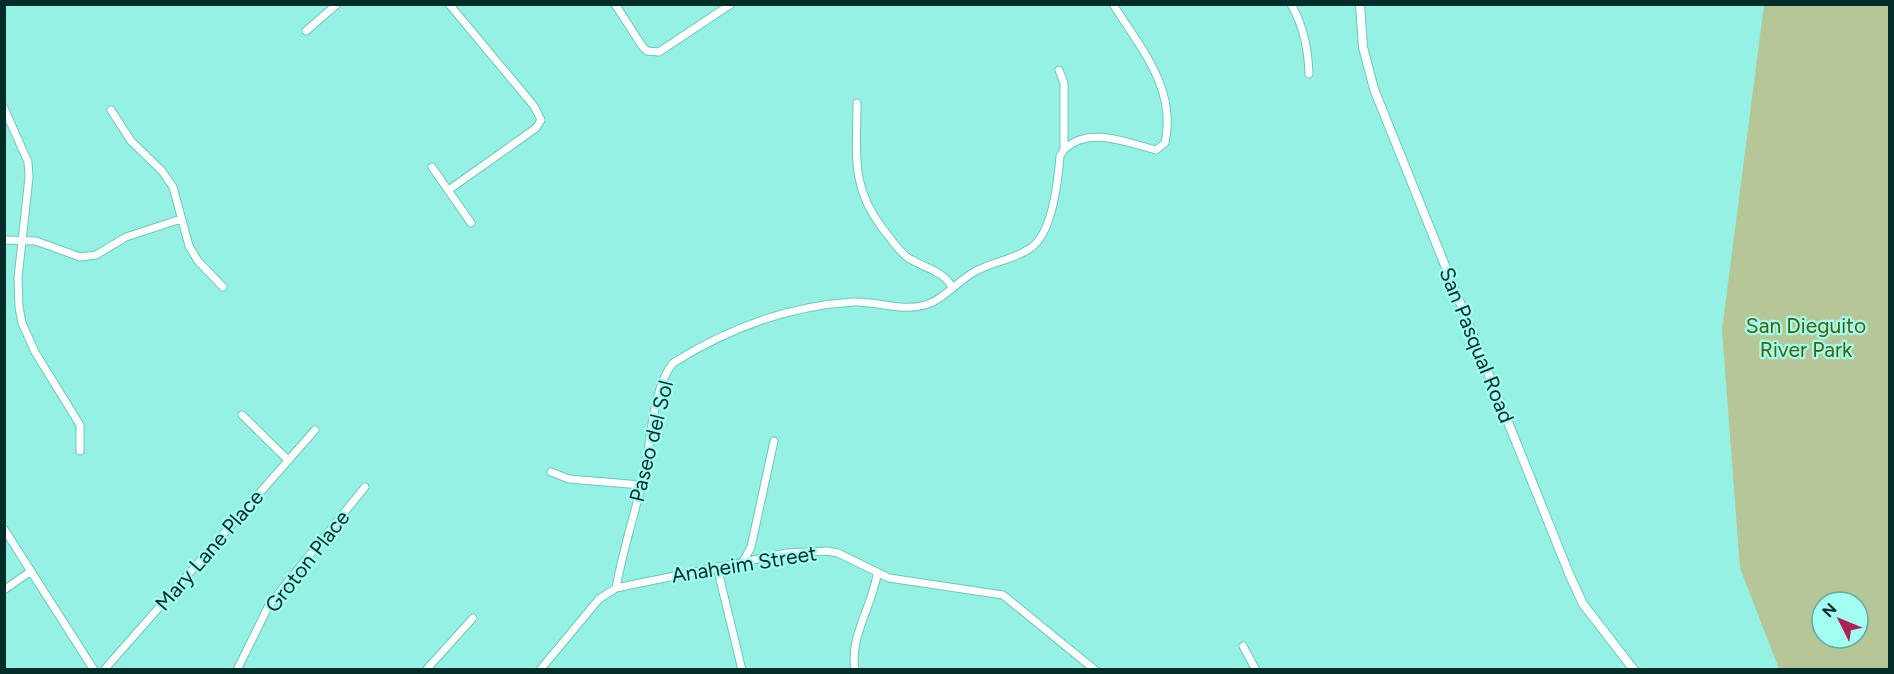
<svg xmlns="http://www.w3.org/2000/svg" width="1894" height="674" viewBox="0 0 1894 674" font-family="Figtree,sans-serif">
<rect width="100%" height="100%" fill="#95f1e4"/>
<path fill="#b5c796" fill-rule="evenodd" d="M1764 5H1889V669H1779L1740 568 1722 330ZM1822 602H1858V638H1822Z"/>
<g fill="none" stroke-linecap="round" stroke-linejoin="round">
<defs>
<path id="minor" d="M449 4 534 106 541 120 536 128 450 189
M615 4 642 46 647 51 659 52 731 4
M1291 4C1304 27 1308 49 1309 74
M306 31 337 4
M857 103C857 155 850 186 883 229 891 239 898 250 907 257 923 268 943 270 952 287
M4 108 28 162 29 177 18 278 19 307 22 323 35 352 80 425V451
M111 110 131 141 162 171 173 187 189 246 198 261 223 287
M1064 150C1087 125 1128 143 1156 150L1165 143C1177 88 1140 48 1113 4
M432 167 471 223
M4 240 36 241 80 257 96 255 126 237 181 219
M242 415 288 460
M551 472 569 479 641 485
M4 529 94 670
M743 562 751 547 774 441
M717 567 742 670
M616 588C623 549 635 513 644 475 651 443 652 389 673 363 727 329 788 306 853 302 878 301 901 312 925 305 943 300 958 281 974 272 991 262 1013 260 1029 249 1052 236 1058 181 1060 156L1064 150V83L1059 70
M4 590 31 571
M1243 646 1256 670
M104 670 315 430
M237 670 269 605 365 487
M426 670 473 618
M540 670 599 599 616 588 787 553 827 551 838 553 889 578 1003 595 1095 670
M855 670C849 638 872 606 877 575"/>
<path id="major" d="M1360 4 1363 47 1374 89 1570 576 1583 604 1634 670"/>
</defs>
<use href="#minor" stroke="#6cc8bb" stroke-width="9"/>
<use href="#major" stroke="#6cc8bb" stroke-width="10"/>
<use href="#minor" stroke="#fff" stroke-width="7"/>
<use href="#major" stroke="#fff" stroke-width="8"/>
</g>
<g text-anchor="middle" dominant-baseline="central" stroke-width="4.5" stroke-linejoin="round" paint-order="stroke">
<g font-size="21" fill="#485e00" stroke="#a2fef1">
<text x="1806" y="325">San Dieguito<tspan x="1806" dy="24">River Park</tspan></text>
</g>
<g font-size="21" fill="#032d29" stroke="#a2fef1">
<text transform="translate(1477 345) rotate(68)">San Pasqual Road</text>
<text transform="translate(651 441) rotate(-76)">Paseo del Sol</text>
<text transform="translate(209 550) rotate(-49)">Mary Lane Place</text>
<text transform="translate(307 561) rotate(-52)">Groton Place</text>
<text transform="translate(744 564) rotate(-9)">Anaheim Street</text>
</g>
</g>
<rect width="1894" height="674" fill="none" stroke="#032d29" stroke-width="12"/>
<g transform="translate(1840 620) rotate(313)"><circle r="28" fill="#a2fef1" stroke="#62aaa1" stroke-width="1.5"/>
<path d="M0-4.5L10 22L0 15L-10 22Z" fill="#af2057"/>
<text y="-9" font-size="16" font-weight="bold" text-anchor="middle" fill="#032d29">N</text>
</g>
</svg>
